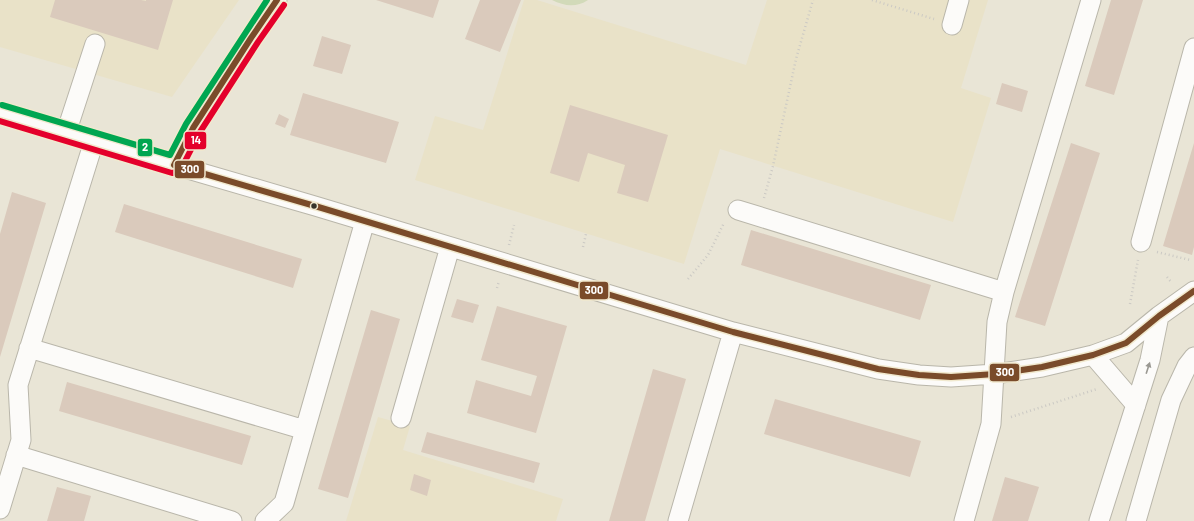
<svg xmlns="http://www.w3.org/2000/svg" width="1194" height="521" viewBox="0 0 1194 521" font-family="Barlow,sans-serif">
<rect width="100%" height="100%" fill="#e9e5d6"/>
<path fill="#e9e2c8" d="M0 0H239L172 97 0 47Z
M524 0H537L746 65 767 0H988L961 88 991 98 953 222 720 149 684 264 415 180 435 116 483 130Z
M378 417 410 426 403 450 563 499 556 521H346Z"/>
<path fill="#d2dab9" d="M552 0H588C576 8 564 6 552 0Z"/>
<path fill="#dacabc" d="M55 0H141L146 1V0H173L158 50 50 17Z
M376 0H439L433 18Z
M480 0H521L500 52 465 39Z
M1111 0H1143L1114 95 1085 86Z
M322 36 351 45 342 74 313 66Z
M1002 83 1028 91 1022 112 996 104Z
M303 93 399 122 386 163 290 135Z
M570 105 668 135 648 202 617 193 625 165 588 153 579 182 550 173Z
M279 114 289 119 285 128 275 124Z
M1071 143 1100 153 1045 326 1015 317Z
M1194 143V247L1192 255 1163 246Z
M12 192 46 203 0 357V234Z
M124 204 302 259 293 288 115 232Z
M751 230 931 285 920 320 741 265Z
M457 299 479 305 473 323 451 317Z
M497 306 567 326 536 433 467 413 476 380 531 396 537 376 481 360Z
M371 310 400 319 348 498 318 489Z
M653 369 686 379 645 521H609Z
M67 382 251 436 242 465 59 411Z
M775 399 921 441 910 477 764 434Z
M427 432 540 463 534 483 421 452Z
M414 474 431 480 427 496 410 490Z
M1005 477 1039 487 1028 521H992Z
M57 487 91 496 84 521H47Z"/>
<g fill="none" stroke-linecap="round" stroke-linejoin="round">
<defs>
<path id="minor" d="M952 25 959 0
M0 113 174 165 315 206 733 332 878 369 919 375 951 377 995 374 1042 367 1093 355 1126 343 1159 316 1194 291
M66 133 95 44
M174 165 193 128 251 38 277 0
M738 210 1004 292
M1141 242 1194 48
M29 348 305 430
M1093 355 1136 405
M401 418 450 247
M16 455 232 521
M0 509 21 440 18 385 94 141
M265 521 284 503 365 221
M678 521 733 332
M964 521 991 424 997 322 1004 292 1091 0
M1099 521 1150 360 1159 316
M1136 521 1171 400 1187 366 1194 357"/>
</defs>
<use href="#minor" stroke="#b9b6aa" stroke-width="21"/>
<path stroke="#cbc9c4" stroke-width="2.5" stroke-dasharray="1 3" stroke-linecap="butt" d="M872 0 934 19
M764 198 773 166 796 59 813 0
M509 245 514 225
M583 247 586 234
M1157 252 1190 260
M1167 277 1172 283
M688 279 708 255 724 223
M497 288 499 281
M1130 304 1138 260
M1011 417 1097 389"/>
<use href="#minor" stroke="#fcfbf9" stroke-width="19"/>
<defs>
<path id="bus-1" d="M277 0 251 38 193 128 174 165 315 206 733 332 878 369 919 375 951 377 995 374 1042 367 1093 355 1126 343 1159 316 1194 291"/>
<path id="bus-2" d="M0 121 172 173 177 172 181 169 200 132 258 42 284 5"/>
<path id="bus-3" d="M2 105 170 155 186 124 267 0"/>
</defs>
<use href="#bus-1" stroke="#f1e9ce" stroke-width="9"/>
<use href="#bus-2" stroke="#f1e9ce" stroke-width="9"/>
<use href="#bus-3" stroke="#f1e9ce" stroke-width="9"/>
<use href="#bus-1" stroke="#7a4b2a" stroke-width="6"/>
<use href="#bus-2" stroke="#e4002b" stroke-width="6"/>
<use href="#bus-3" stroke="#00a651" stroke-width="6"/>
</g>
<defs><path id="oneway-solid" d="M-6-.8H1V-3.2L6.5 0L1 3.2V.8H-6Z"/></defs>
<use fill="#9a9892" href="#oneway-solid" transform="translate(1148 368) rotate(-72)"/>
<circle fill="#37342a" stroke="#f1e9ce" stroke-width="1.5" cx="314" cy="206" r="3.5"/>
<g stroke="#f1e9ce" stroke-width="1.5">
<rect x="184" y="131" width="23" height="19" rx="4" fill="#e4002b"/>
<rect x="137" y="138" width="16" height="19" rx="4" fill="#00a651"/>
<rect x="174" y="160" width="31" height="19" rx="4" fill="#7a4b2a"/>
<rect x="579" y="281" width="30" height="19" rx="4" fill="#7a4b2a"/>
<rect x="989" y="363" width="31" height="19" rx="4" fill="#7a4b2a"/>
</g>
<g font-size="11" text-anchor="middle" font-weight="bold" fill="#fff">
<text x="196" y="144">14</text>
<text x="145" y="151">2</text>
<text x="190" y="173">300</text>
<text x="594" y="294">300</text>
<text x="1005" y="376">300</text>
</g>
</svg>
